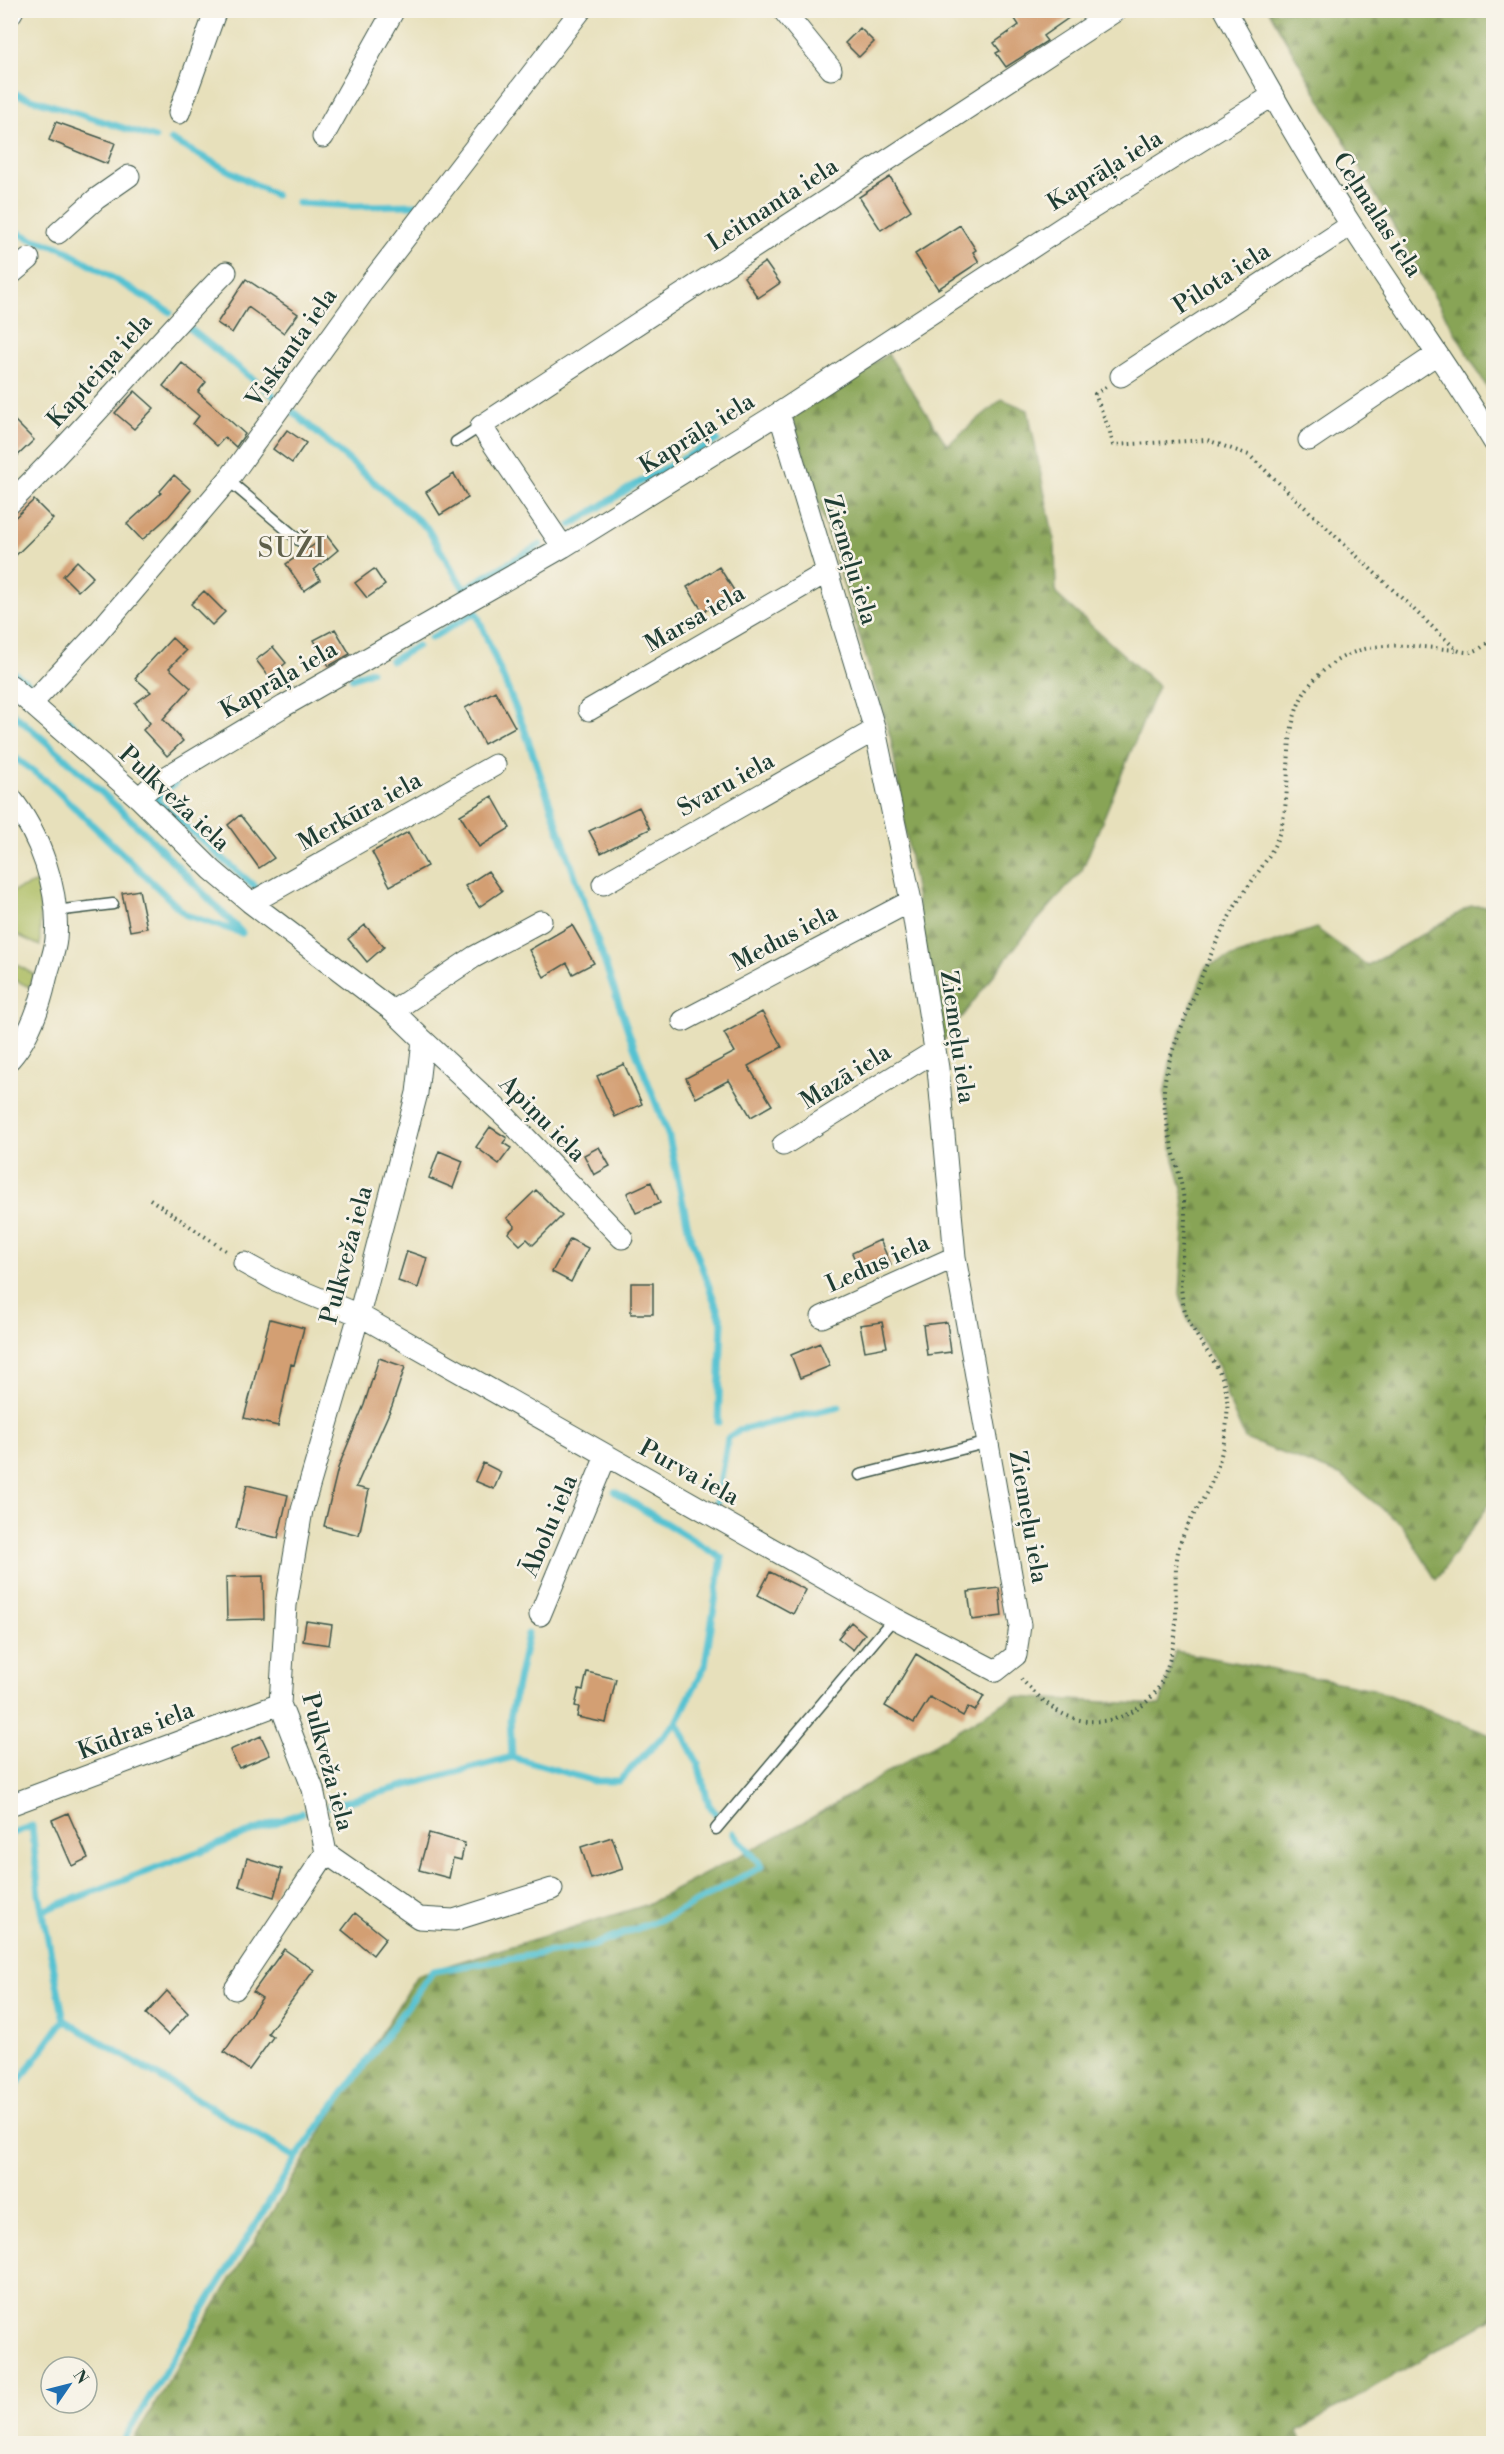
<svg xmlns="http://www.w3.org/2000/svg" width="1504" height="2454" viewBox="0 0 1504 2454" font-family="'Libre Bodoni',serif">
<defs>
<pattern id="forest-firs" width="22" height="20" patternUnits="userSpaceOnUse" patternTransform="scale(1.5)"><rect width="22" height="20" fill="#88a456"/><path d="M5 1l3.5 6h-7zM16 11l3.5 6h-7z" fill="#6f8748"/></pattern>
</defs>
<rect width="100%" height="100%" fill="#f7f3e8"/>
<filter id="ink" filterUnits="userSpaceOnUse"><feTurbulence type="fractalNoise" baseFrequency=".0167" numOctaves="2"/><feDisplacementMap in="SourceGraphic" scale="12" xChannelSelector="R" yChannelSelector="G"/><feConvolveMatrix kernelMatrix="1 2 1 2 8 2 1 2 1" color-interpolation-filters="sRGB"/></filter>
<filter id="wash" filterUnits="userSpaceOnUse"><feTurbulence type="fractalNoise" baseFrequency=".008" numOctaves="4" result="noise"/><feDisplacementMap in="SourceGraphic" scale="24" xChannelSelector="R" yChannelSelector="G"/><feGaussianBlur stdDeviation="1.35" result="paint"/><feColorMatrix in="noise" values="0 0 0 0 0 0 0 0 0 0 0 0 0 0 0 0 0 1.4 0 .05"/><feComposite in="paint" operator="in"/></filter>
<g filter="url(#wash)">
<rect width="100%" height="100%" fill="#e7e0bb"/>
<path fill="#abbc60" stroke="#657c4a" stroke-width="1.5" d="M37 882 40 900V946L11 932V892Z
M15 964 34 974 29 987 11 978V966Z"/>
<path fill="url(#forest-firs)" stroke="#547045" stroke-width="1.5" d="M1269 11H1493V398Z
M888 354 947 445 1002 399 1028 410 1055 545 1056 594 1158 686 1082 870 1023 937 940 1045 891 739 792 417Z
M1471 906H1494L1493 1499 1436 1580 1403 1526 1342 1476 1245 1439 1227 1397 1219 1367 1187 1318 1180 1294 1185 1215 1182 1188 1174 1160 1164 1095 1172 1053 1206 966 1316 928 1368 966Z
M1175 1651 1373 1689 1493 1736V2318L1297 2431 1302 2443H131L417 1975 646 1905 806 1821 1014 1697 1160 1705Z"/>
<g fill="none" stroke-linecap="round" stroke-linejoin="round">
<path stroke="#57c2d2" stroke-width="7" d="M10 92 155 138
M171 140 275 195
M298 203 355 206 415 205
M10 229 32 239 62 248 170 312
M190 329 273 395
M292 411 427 528 464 589 540 545
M571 525 633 486 717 440
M431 638 476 612 525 731 630 1036 669 1137 689 1232 722 1322 718 1422
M391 661 417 646
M10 670 28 683
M352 678 371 671
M10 711 65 758 147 835 242 933
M60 713 97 748
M10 754 49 783 186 915 239 932
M175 783 155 799 256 888
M716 1507 728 1438 739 1430 839 1407
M677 1722 698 1764 709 1805 718 1816
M512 1757 510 1718 528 1634
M330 1806 512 1757 594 1781H619L677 1722 705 1665 722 1558 615 1492
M10 1834 32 1826 39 1894 64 2020 296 2158 433 1971 595 1945 674 1914 762 1866 733 1833
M42 1911 301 1813
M10 2094 64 2020
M121 2444 296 2158"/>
</g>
<g id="blocks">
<path fill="#d39f73" d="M1009 10H1080L1043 36 1047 41 1006 67 996 53 1000 51 994 43 1019 25Z
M860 28 874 42 859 57 845 43Z
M56 122 115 143 107 164 49 140Z
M890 177 911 210 881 230 859 197Z
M960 225 976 250 973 252 979 262 938 289 915 254Z
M765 262 780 283 758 298 744 277Z
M246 279 298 314 284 333 248 307 232 333 217 323Z
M182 363 206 382 198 392 245 434 236 447 225 437 217 446 193 424 199 416 163 386Z
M135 391 154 408 134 429 115 413Z
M10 416 34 440 10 463Z
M287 430 306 443 292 463 273 449Z
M454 474 468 498 440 515 426 492Z
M174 475 191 490 169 516 142 540 127 524 161 493 160 491Z
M34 500 53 519 10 561V522Z
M327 536 338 550 314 570 320 580 304 591 286 564Z
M77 561 93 577 78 591 63 576Z
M719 567 735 592 703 612 687 587Z
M374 569 385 585 367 598 355 583Z
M204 591 225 612 212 625 191 604Z
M335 629 350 654 329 666 314 640Z
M172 638 186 651 169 668 191 688 163 719 183 741 167 756 143 730 150 723 135 703 151 692 135 678Z
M273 647 286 663 269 677 256 660Z
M495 691 515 727 484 744 465 708Z
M492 796 510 828 479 847 460 815Z
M639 807 650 829 601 853 589 831Z
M240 815 274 858 259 868 228 825Z
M408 832 427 866 390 886 372 852Z
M488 871 502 891 479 907 465 886Z
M139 890 147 928 130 931 122 893Z
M365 925 384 947 367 962 348 939Z
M572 925 594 963 573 974 567 963 544 977 529 950Z
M762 1012 782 1047 748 1066 772 1105 751 1117 729 1080 696 1098 686 1078 735 1052 724 1033Z
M624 1064 642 1104 615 1117 597 1076Z
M490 1127 507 1138 503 1143 511 1148 499 1164 476 1147Z
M599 1147 610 1166 594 1175 584 1155Z
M439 1151 463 1161 453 1188 429 1178Z
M651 1182 660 1203 636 1213 627 1193Z
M536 1190 562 1216 533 1245 527 1239 520 1245 508 1233 515 1226 507 1218Z
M570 1239 588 1248 571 1282 552 1272Z
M880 1240 891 1265 863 1278 852 1253Z
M407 1251 427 1258 418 1288 398 1281Z
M631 1283H653V1314H631Z
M270 1319 304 1328 294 1365 291 1364 278 1426 244 1418Z
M882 1322 887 1347 865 1351 860 1325Z
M947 1322 951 1352 927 1355 923 1325Z
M820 1343 830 1366 800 1378 791 1355Z
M379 1358 405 1367 392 1406 356 1487 369 1490 359 1535 324 1526 338 1468 364 1405Z
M483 1463 501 1472 494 1489 475 1481Z
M247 1485 288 1495 278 1538 236 1528Z
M770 1572 806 1590 793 1614 758 1595Z
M263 1576 264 1619 227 1620 226 1577Z
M999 1588 1002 1616 972 1620 968 1592Z
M306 1621 332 1625 329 1645 303 1641Z
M851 1622 865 1634 853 1650 838 1638Z
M916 1654 984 1696 975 1711 968 1707 963 1716 930 1697 914 1723 885 1706Z
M587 1672 616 1679 606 1723 577 1717 579 1707 575 1706 579 1689 583 1690Z
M261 1736 270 1755 239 1768 230 1750Z
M68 1813 88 1858 72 1866 52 1820Z
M429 1833 465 1843 461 1860 453 1858 449 1878 419 1870Z
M612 1837 623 1869 591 1879 581 1847Z
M247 1858 282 1869 274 1897 239 1886Z
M355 1913 386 1938 373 1955 342 1930Z
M284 1949 314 1970 268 2033 273 2037 249 2070 224 2052 262 1998 253 1992Z
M167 1991 188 2013 168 2035 146 2014Z"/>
</g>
</g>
<g filter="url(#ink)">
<use href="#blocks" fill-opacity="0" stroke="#3d5548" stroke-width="1.5"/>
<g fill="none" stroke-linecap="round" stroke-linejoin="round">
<defs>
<path id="service" d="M456 442 481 426
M228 480 300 541
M55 911 113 904
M860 1475 989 1442
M716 1829 894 1618"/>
<path id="minor" d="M783 10 831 69
M1225 10C1265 83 1306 156 1352 226 1398 298 1449 368 1494 442
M10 15 13 10
M179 113 216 10
M323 137 394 10
M58 233 96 199 129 176
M10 275 29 259
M1121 376 1351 225
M1309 440 1437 354
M10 503C86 429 152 347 226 272
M563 547 481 426 1117 10
M10 685 139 798 212 870 251 903 393 1011 423 1040 417 1093 359 1315 302 1510 286 1605 280 1704 313 1789 326 1853 235 1989
M32 703 95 636 228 480 365 290 581 10
M589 710 827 572
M10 797C40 834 60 891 56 939 55 952 49 966 46 979 40 1007 29 1037 10 1059
M139 798 153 785 284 706 563 547 779 413 1083 214 1272 96
M603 884 875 730
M251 903 495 765
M393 1011 474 957 541 921
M683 1021 911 901
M423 1040 507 1118 622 1238
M783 1145 935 1051
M244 1263 275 1280 359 1315 894 1618 996 1671 1016 1655 1020 1625 955 1257 938 1068 911 901 875 730 779 413
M822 1317 955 1257
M540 1615 606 1456
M10 1805 280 1704
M326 1853 419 1918 454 1920 552 1889"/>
</defs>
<use href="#service" stroke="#3d5548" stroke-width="13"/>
<use href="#minor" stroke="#3d5548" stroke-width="23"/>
<path stroke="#3d5548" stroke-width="4" stroke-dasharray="1.5 4.5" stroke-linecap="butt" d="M1106 387 1095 394 1110 432 1113 445 1207 440 1249 455 1457 650C1473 656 1482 648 1494 637
M150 1199 229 1253
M1021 1679C1033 1691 1047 1706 1063 1714 1094 1730 1137 1719 1157 1690 1163 1680 1169 1663 1172 1651 1181 1618 1171 1581 1179 1547 1186 1522 1203 1503 1213 1479 1223 1455 1229 1424 1227 1398 1224 1363 1194 1342 1185 1311 1176 1279 1185 1247 1185 1215 1184 1173 1163 1133 1164 1091 1165 1066 1176 1042 1185 1018 1199 982 1214 944 1233 910 1245 888 1263 869 1274 846 1300 795 1273 725 1314 680 1356 634 1403 646 1457 650
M10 2224 15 2219"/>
<use href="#service" stroke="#fff" stroke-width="10"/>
<use href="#minor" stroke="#fff" stroke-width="21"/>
</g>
</g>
<g text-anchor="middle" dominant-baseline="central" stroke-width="5" stroke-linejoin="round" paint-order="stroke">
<g font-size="24" fill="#1f3d34" stroke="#f7f3e8">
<text transform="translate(1105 171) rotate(-32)">Kaprāļa iela</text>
<text transform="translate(773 205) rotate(-33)">Leitnanta iela</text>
<text transform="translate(1377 215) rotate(57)">Ceļmalas iela</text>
<text transform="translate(1222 279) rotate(-33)">Pilota iela</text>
<text transform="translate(292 348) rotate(-55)">Viskanta iela</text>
<text transform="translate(100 371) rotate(-48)">Kapteiņa iela</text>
<text transform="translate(697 434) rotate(-32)">Kaprāļa iela</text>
<text transform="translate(850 560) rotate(73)">Ziemeļu iela</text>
<text transform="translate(695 619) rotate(-30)">Marsa iela</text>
<text transform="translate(279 680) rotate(-30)">Kaprāļa iela</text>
<text transform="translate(726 785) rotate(-29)">Svaru iela</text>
<text transform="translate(174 799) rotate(43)">Pulkveža iela</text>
<text transform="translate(360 812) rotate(-29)">Merkūra iela</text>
<text transform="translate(785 938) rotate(-28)">Medus iela</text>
<text transform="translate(957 1037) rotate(82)">Ziemeļu iela</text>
<text transform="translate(846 1077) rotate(-32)">Mazā iela</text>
<text transform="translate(542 1119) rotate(45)">Apiņu iela</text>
<text transform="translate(347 1255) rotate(-75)">Pulkveža iela</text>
<text transform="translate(878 1264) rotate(-24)">Ledus iela</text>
<text transform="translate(689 1473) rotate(29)">Purva iela</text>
<text transform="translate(1028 1517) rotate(80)">Ziemeļu iela</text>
<text transform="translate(550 1526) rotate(-67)">Ābolu iela</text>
<text transform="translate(136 1731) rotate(-21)">Kūdras iela</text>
<text transform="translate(327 1762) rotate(75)">Pulkveža iela</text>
</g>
<g font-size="27" letter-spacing="1.5" fill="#5e5f4a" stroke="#f7f3e8">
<text x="292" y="549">SUŽI</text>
</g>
</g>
<rect width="1504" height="2454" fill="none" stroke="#f7f3e8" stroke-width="36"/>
<g transform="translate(69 2385) rotate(55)"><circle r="28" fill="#f7f3e8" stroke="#a1aaa0" stroke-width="1.5"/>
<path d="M0-4.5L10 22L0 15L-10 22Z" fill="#1f6fb2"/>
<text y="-9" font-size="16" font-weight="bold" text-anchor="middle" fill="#1f3d34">N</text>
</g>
</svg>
